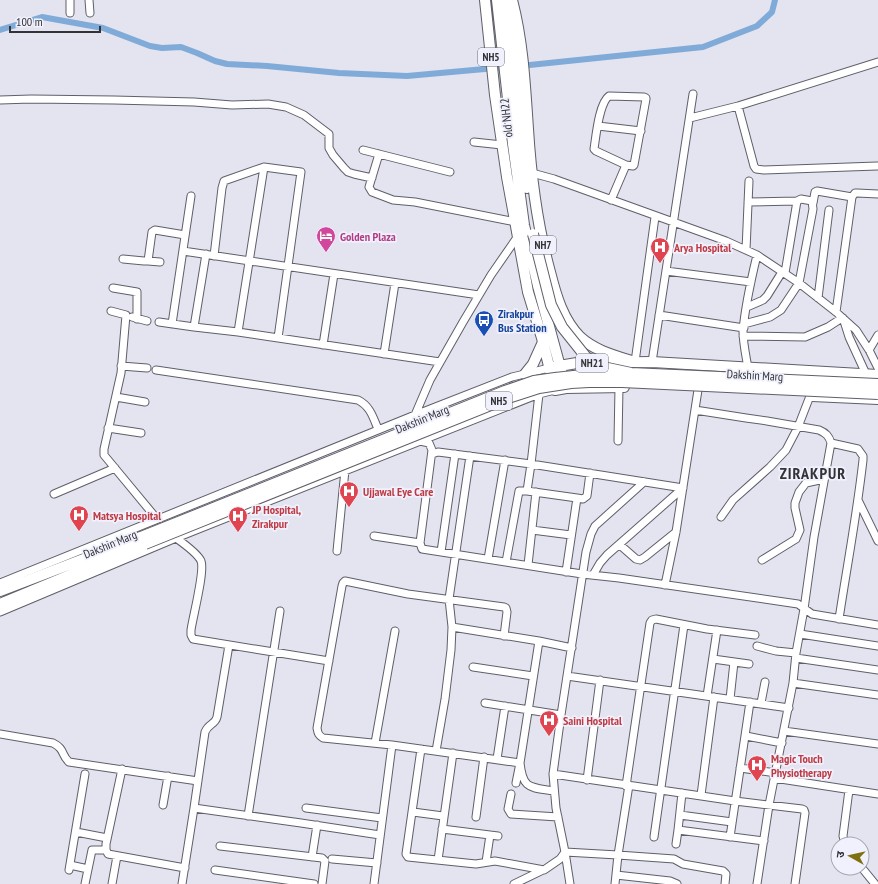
<svg xmlns="http://www.w3.org/2000/svg" width="878" height="884" viewBox="0 0 878 884" font-family="'PT Sans Narrow','Noto Sans Devanagari',sans-serif">
<rect width="100%" height="100%" fill="#e3e4ef"/>
<g fill="none" stroke-linecap="round" stroke-linejoin="round">
<path stroke="#80abd8" stroke-width="6" d="M0 30 42 17 103 28 150 46 162 48 181 47 197 53 215 61 227 64 267 66 339 73 407 76 507 67
M520 66 703 47 757 26 772 12 775 0"/>
<defs>
<path id="minor" d="M70 0V13
M89 0 90 13
M0 100 31 99 114 100 194 102 232 105 268 104 286 107 304 115 329 134V148L333 155 344 168 348 172 354 174 372 178
M738 106 754 166 756 169 764 170 877 166
M690 118 738 106 878 62
M598 126 641 131
M474 142 502 145
M363 150 450 172
M379 154 369 187 372 192 393 200 415 202 516 222
M532 173 554 179 726 241 757 255 799 283 836 312 856 330 869 350 878 368
M611 200 626 165 633 166 634 165 646 99V98L644 97 609 96C599 103 596 136 594 149L596 151 626 165
M748 202 797 201
M813 203 815 192 817 191 852 197
M746 250 749 181
M183 251 479 295
M214 256 222 188 224 181 264 167 301 172 278 338
M123 259 144 261H148L152 232 155 230 185 235
M148 261 160 262
M666 271 751 282
M113 288 137 292V319
M818 298 829 210
M747 307 763 300 767 296 782 272
M111 311 126 315 121 373 104 449V455L157 519
M836 312 852 197 855 193H857L878 194
M659 315 744 328
M132 317 147 321
M843 318 849 337 866 374
M159 322 194 327 238 332 440 362
M172 324 191 196
M744 324 770 317 781 310 799 283 813 209 812 201 801 199 797 201 785 273
M194 327 206 254
M238 332 264 167
M743 336 805 337 828 327 842 318
M323 345 334 274
M869 350 878 335
M384 354 395 283
M635 362 655 217
M652 362 693 94
M121 366 147 368
M748 368C746 356 743 343 743 331 745 306 751 280 757 255
M156 370 358 400C370 406 373 417 378 429
M539 394 531 464 683 488
M116 397 145 402
M695 410 746 418 767 421 819 430C826 433 829 436 831 443L814 537 804 609 796 653 793 683 769 805 757 884
M415 415 430 380 463 322 491 275 518 236
M108 428 141 433
M420 441 429 443 432 450 420 543 422 549 582 574 619 578 798 604 812 614 878 625
M618 441 619 387
M831 443 858 449 863 456V460C857 514 847 566 839 619
M432 454 438 452 531 464 527 491
M54 494 115 468
M858 500 878 541
M721 517 733 500 770 467 786 450 798 427 810 396
M532 530 571 535
M374 536 420 543
M176 538C183 543 198 554 201 561 205 571 193 616 191 630V635L193 639 329 661
M620 545 636 559 640 560 645 557 676 532
M337 551 345 470
M441 552 455 454
M488 559 505 460
M762 560 796 539 800 530 795 508V503L799 492 806 483 824 479
M506 562 519 491H527L577 498
M528 565 536 492
M566 572 577 498 583 499 587 496 590 473
M593 575 600 563 607 555 683 488
M0 583 415 415 512 377 549 368
M665 585 676 532 698 390
M0 612 176 538 539 394 555 390
M452 627 539 641
M800 634 878 646
M504 636 507 612 506 608 504 607 408 594 345 581 343 583 342 586 317 728C318 733 318 735 323 738L392 745 520 763 516 783
M229 645 217 717C215 725 209 723 205 732L194 808 301 823 380 835
M757 646 776 651 796 653
M796 658 878 670
M713 659 749 664
M473 667 533 676
M567 676 789 708
M793 683 878 695
M707 696 717 630
M730 699 734 662
M485 703 561 715
M761 703 765 682
M784 731 878 744
M0 734 53 743C65 749 61 755 69 762L198 781
M746 736 782 743
M375 743 395 631
M421 749 406 854 408 857 476 864 495 861 544 870 560 859 565 852 618 855 629 785
M436 751 445 699 451 650 452 627 449 599 470 456
M497 759 505 706
M740 768 776 773
M122 769 106 844V850L108 854 185 868
M553 774 735 801 802 809 804 810 805 813 795 884
M774 778 878 794
M587 780 600 680
M626 786 650 623 652 620 656 619 707 629 755 635
M554 791C530 787 523 790 520 763L539 641 572 648
M682 793 678 830 764 841
M511 794 508 809 511 814 558 817
M701 795 714 697
M163 805 168 776
M306 808 382 818
M413 812 443 816
M680 815 732 822
M248 816 280 611
M476 817 484 757
M442 829 498 836
M76 832 107 838
M654 837 684 625
M730 837 750 702
M676 844 678 830
M845 844 843 836 849 790
M220 846 322 858 325 861 322 884
M312 857 317 825
M332 859 377 863
M438 860 453 753
M486 862 490 835
M70 865 88 869
M862 868 875 884
M69 870 85 774
M215 870 314 884
M616 875 670 881 677 884
M85 884 92 850H106
M112 884 117 856
M182 884 194 808
M374 884 392 745
M514 884 543 870
M570 884 565 852 556 808 553 774 561 715 586 552 591 534 595 526 644 482
M615 884 618 855 674 859 683 864 723 871 726 874 725 884"/>
<path id="highway" d="M485 0 495 95 507 177 528 292 542 338 555 390 566 388 624 387
M497 0 513 144 524 225 538 286 565 385
M506 0 527 188
M512 0C523 42 525 85 528 129 531 177 537 225 550 272 556 296 563 320 580 337 595 351 616 356 635 362
M553 367 577 363 652 362 878 375
M525 374 533 364 543 342
M812 396 878 399
M0 591 141 537
M0 604 145 544"/>
</defs>
<use href="#minor" stroke="#5e5f69" stroke-width="9"/>
<use href="#highway" stroke="#5e5f69" stroke-width="12"/>
<use href="#minor" stroke="#fff" stroke-width="7"/>
<use href="#highway" stroke="#fff" stroke-width="10"/>
<defs>
<path id="highway-bridge" d="M533 234 551 305 562 327 586 357 603 367 631 373 878 384
M141 537 505 391 534 381 555 378 583 375 631 373
M145 544 508 398 539 388 571 383 589 382H622L878 394"/>
</defs>
<use href="#highway-bridge" stroke="#5e5f69" stroke-width="12" stroke-linecap="butt"/>
<use href="#highway-bridge" stroke="#fff" stroke-width="10"/>
</g>
<defs>
<symbol id="hotel-pin" viewBox="-11 -11 22 30"><path d="M0 17L-7.5 6A9.5 9.5 0 1 1 7.5 6Z" fill="#d1479c" stroke="#f0f1fd"/><path d="M-6-4.5h1.5V1H6V5H4.5V3h-9V5H-6ZM-4 0a1.8 1.8 0 1 1 3.6 0ZM.5 0V-2.5h3Q6-2.5 6 0Z" fill="#fff"/></symbol>
<symbol id="hospital-pin" viewBox="-11 -11 22 30"><path d="M0 17L-7.5 6A9.5 9.5 0 1 1 7.5 6Z" fill="#e0444e" stroke="#f0f1fd"/><path d="M-5-5h3v3.5h4V-5h3V5h-3V1.5h-4V5h-3Z" fill="#fff"/></symbol>
<symbol id="bus-pin" viewBox="-11 -11 22 30"><path d="M0 17L-7.5 6A9.5 9.5 0 1 1 7.5 6Z" fill="#1a4fb4" stroke="#f0f1fd"/><path d="M-5-6H5V4H4V6H2V4H-2V6H-4V4H-5ZM-3.5-4V0h7V-4ZM-3.5 1.2v1.5H-2V1.2ZM2 1.2v1.5H3.5V1.2Z" fill="#fff"/></symbol>
</defs>
<g fill-rule="evenodd">
<use href="#hotel-pin" x="315" y="225" width="22" height="30"/>
<use href="#hospital-pin" x="649" y="236" width="22" height="30"/>
<use href="#bus-pin" x="473" y="309" width="22" height="30"/>
<use href="#hospital-pin" x="338" y="480" width="22" height="30"/>
<use href="#hospital-pin" x="68" y="504" width="22" height="30"/>
<use href="#hospital-pin" x="227" y="505" width="22" height="30"/>
<use href="#hospital-pin" x="538" y="709" width="22" height="30"/>
<use href="#hospital-pin" x="746" y="754" width="22" height="30"/>
</g>
<g text-anchor="middle" dominant-baseline="central" stroke-width="3.5" stroke-linejoin="round" paint-order="stroke">
<g fill="#f0f1fd" stroke="#6b6c72" stroke-width="1">
<rect x="478" y="48" width="26" height="18" rx="3"/>
<rect x="530" y="236" width="26" height="18" rx="3"/>
<rect x="576" y="354" width="32" height="18" rx="3"/>
<rect x="486" y="392" width="26" height="18" rx="3"/>
</g>
<g font-size="11" font-weight="bold" fill="#323337">
<text x="491" y="57">NH5</text>
<text x="543" y="245">NH7</text>
<text x="592" y="363">NH21</text>
<text x="499" y="401">NH5</text>
</g>
<g font-size="12" fill="#323337" stroke="#f0f1fd">
<text transform="translate(506 118) rotate(-96)">old NH22</text>
<text transform="translate(755 375) rotate(3)">Dakshin Marg</text>
<text transform="translate(422 419) rotate(-22)">Dakshin Marg</text>
<text transform="translate(110 544) rotate(-22)">Dakshin Marg</text>
</g>
<g font-size="12" font-weight="bold" fill="#b23c85" stroke="#f0f1fd" text-anchor="start">
<text x="340" y="236">Golden Plaza</text>
</g>
<g font-size="12" font-weight="bold" fill="#be3a42" stroke="#f0f1fd" text-anchor="start">
<text x="674" y="247">Arya Hospital</text>
<text x="363" y="491">Ujjawal Eye Care</text>
<text x="252" y="509">JP Hospital,<tspan x="252" dy="14">Zirakpur</tspan></text>
<text x="93" y="515">Matsya Hospital</text>
<text x="563" y="720">Saini Hospital</text>
<text x="771" y="758">Magic Touch<tspan x="771" dy="14">Physiotherapy</tspan></text>
</g>
<g font-size="12" font-weight="bold" fill="#164399" stroke="#f0f1fd" text-anchor="start">
<text x="498" y="313">Zirakpur<tspan x="498" dy="14">Bus Station</tspan></text>
</g>
<g font-size="16" font-weight="bold" letter-spacing="1" fill="#323337" stroke="#f0f1fd">
<text x="813" y="473">ZIRAKPUR</text>
</g>
</g>
<g transform="translate(850 856) rotate(278)"><circle r="19" fill="#f0f1fd" stroke="#a4a5ae"/>
<path d="M0-3L7 15L0 10L-7 15Z" fill="#807110"/>
<text y="-6" font-size="11" font-weight="bold" text-anchor="middle" fill="#323337">उ</text>
</g>
<path d="M10 26v6h90v-6" fill="none" stroke="#323337" stroke-width="2"/>
<text x="16" y="26" font-size="12" fill="#323337" stroke="#f0f1fd" stroke-width="3" paint-order="stroke">100 m</text>
</svg>
